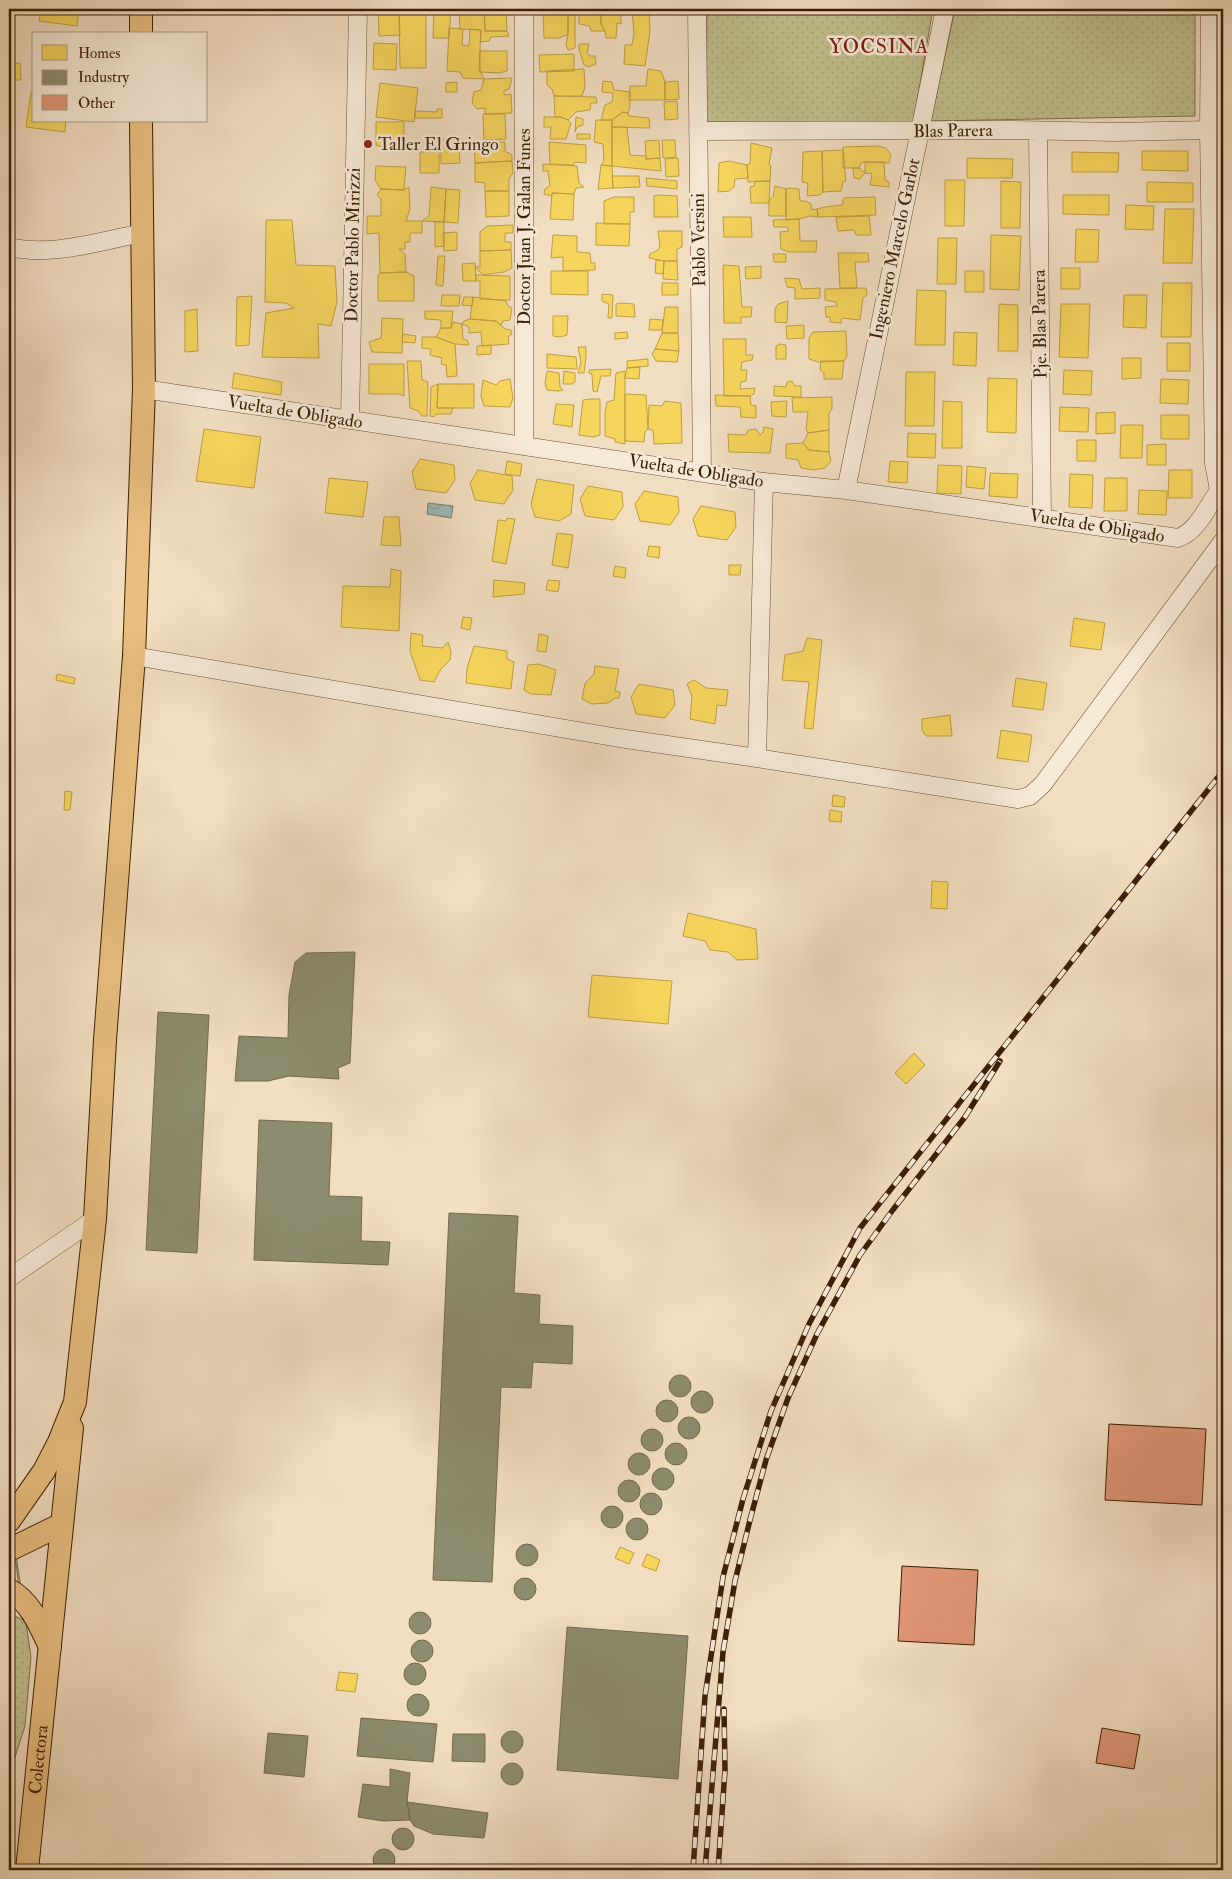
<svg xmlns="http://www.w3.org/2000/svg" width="1232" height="1879" viewBox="0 0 1232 1879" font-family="'IM FELL Double Pica',serif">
<defs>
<pattern id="grass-dots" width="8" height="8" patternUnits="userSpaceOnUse" patternTransform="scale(1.25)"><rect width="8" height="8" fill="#c1bf8e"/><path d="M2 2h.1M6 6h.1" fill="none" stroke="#a7a479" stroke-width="1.8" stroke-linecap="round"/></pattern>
<pattern id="water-waves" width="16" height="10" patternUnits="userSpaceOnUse" patternTransform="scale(1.25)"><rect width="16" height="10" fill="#9cbbb8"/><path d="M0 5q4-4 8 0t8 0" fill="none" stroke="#87a09d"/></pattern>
</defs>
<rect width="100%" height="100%" fill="#f2dec1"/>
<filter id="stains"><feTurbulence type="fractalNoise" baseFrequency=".004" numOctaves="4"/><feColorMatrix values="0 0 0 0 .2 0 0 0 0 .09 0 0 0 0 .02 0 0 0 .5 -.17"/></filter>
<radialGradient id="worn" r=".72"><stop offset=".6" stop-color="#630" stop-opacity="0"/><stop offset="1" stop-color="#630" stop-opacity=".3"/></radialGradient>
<path fill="url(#grass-dots)" stroke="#7e6f4a" d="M707 9H933L913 124 706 122Z
M955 9H1195V116L931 121Z
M9 1507 31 1657 25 1726 9 1776V1613L23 1620Z"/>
<path fill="url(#water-waves)" stroke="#767d71" d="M428 503 453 506 451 518 427 514Z"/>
<path fill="#f6d55c" stroke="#be9e42" d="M41 9H79L77 26 39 21Z
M399 9 400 35 379 36 378 10Z
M399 9H426V68H400Z
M434 9H451L449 38H433Z
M459 9H484L485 31H507L509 36 491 37 489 41 480 42 481 30 460 29Z
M484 9H506L507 31H485Z
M543 9H568V34L559 38H544Z
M568 9H575V48L568 50 566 44 568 34Z
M579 9H601V24L605 31H591L590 26 579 24Z
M601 9H621V24L617 23 616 38H606L605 31 601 24Z
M632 9H649L650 31 645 66 624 64 625 45H632L634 34Z
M449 28 463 29 462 45 469 46 470 29 481 30 479 69 484 79 463 78 460 72 447 71Z
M374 43 397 44 396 70 373 69Z
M579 44H589L587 53 590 56H595L596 64 588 67 584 65 579 49Z
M480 51H507V71L499 73 480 72Z
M574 54V71L540 72 539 55Z
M20 63 21 80H9V64Z
M584 69 585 87 582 96H554L552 89 547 85V71Z
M648 69 661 71 665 82V100H629L630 86H646Z
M512 78 509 89 504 91V95L511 94 512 113 485 114V108L477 109 472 103 474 92 481 90 484 79Z
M603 81 612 82 614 90 630 92V107L628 113 623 112 612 120H601L605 105 612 102 613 93 602 92Z
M678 81 679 99 665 100V82Z
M457 82V92H446V83Z
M380 83 418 88 414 122 376 117Z
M31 92 34 93V121H66L65 132 26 127Z
M554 96 596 97 597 103H591L590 110 576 112 568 120 561 117H555Z
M677 101 678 119 665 120 664 102Z
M437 109H442V118H415V111L437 112Z
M623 112 628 113 629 116 649 118 650 128 612 127V120Z
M483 114H505L506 139 484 140Z
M544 117H561L568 120 571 123 566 139H550L551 127H544Z
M576 117 583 119V125L577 127 575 132Z
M596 120H612V166L601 165 604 161 603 144 594 142Z
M376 122H404V137L407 141 416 142 415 152 389 149 376 145Z
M612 127H627L630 155 646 156V159L660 158 661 171 612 166Z
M577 134H590V139H577Z
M441 140H459L460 163 441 164Z
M659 140 660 158 646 159 645 141Z
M662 140H675L676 157 663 158Z
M505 142V151L512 155V161L475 163 474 143Z
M549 142 586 145V163L575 162 573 165 550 164Z
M751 143 772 148 769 164 771 166 770 181 748 182 747 165 750 163Z
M878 146 886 148 891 155 889 163 865 162 861 163 859 168H843V147Z
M843 150 846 181 843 182 841 191 823 192 822 151Z
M822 151 823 192 820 195 807 196 808 183 802 182 803 152Z
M1142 151H1188V171L1142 170Z
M420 152H439V173H420Z
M1072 152 1119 153 1118 172H1072Z
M678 158 679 176 666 177 665 159Z
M967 158 1013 159 1012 178H967Z
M512 161 513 173 509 179V191H485V183L475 182V163Z
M729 161 747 165 748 178 735 179 734 187 729 191 718 192 719 163Z
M865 162H884L885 180 889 182V187L870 185 872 174 865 173Z
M543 164 577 166 579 183 584 187 576 188 574 194 552 193V196L544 194 545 189 550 186 548 171H543Z
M601 165 612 166 613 188 598 189Z
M376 166 406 167 404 190 381 189 375 180Z
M853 168H859L865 173 860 179 854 178Z
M612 176H639L640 187 613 188Z
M646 178 677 181V189L647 186Z
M945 180H965L964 226H945Z
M755 181H770L769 203H751L750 187 754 186Z
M1001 181 1021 182 1020 228H1001Z
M1147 182 1193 183V202H1147Z
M775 186 786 189V216H769V200L773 197Z
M409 187 410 209 406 221H422V233H410V242H405V249H399L405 254 406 272 380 273 379 233 367 234V216H381V199L377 195 381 189 404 190Z
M431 187 446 189 444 222 422 221 429 216Z
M789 188 799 189 800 201H806L811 204 812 210 817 209 818 217 810 216 799 219 786 220V189Z
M446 189 460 190 458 223 444 222Z
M485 191H509V216L486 217Z
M552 193 574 194 573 220 550 219Z
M659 195 677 196 678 217H654V196Z
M1063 195H1109V215L1063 214Z
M614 197H634V212H630V224H604V201Z
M875 197 876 215 818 217 817 209 825 207 842 205 844 198Z
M1126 205 1154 206 1153 230 1125 229Z
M1165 209H1194L1192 263H1163Z
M869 216 871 235H856L854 230 838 231 836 217Z
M723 217H751L752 237H724Z
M799 219 800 241H817L816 252H789L781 249 780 232 789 231 787 227H774L773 220Z
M266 220H292L296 265 335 266 337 302 331 326 318 324 319 358 262 357 266 313 294 308 286 303 265 302Z
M435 222H444V246L435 247Z
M596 223 630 224 629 246 596 245Z
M513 225V233H505V242H511V250L480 251V232L487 226Z
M1076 229 1099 230 1098 262H1075Z
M658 231H682V247L677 249V261H664L649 258 650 254 658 250 660 246Z
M457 232V250L444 251 443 233Z
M553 235 577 236V252L590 253 591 263H595V270L563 271V257L551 258Z
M991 235 1021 236 1019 290 990 289Z
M938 238H957L956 284H937Z
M511 250 512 268 504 272 483 275 475 267H480V251Z
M838 253H868L869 262H855L857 288H840Z
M773 254H786V262H774Z
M438 256H445L443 286 436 285Z
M656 260 664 261 663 274 655 273Z
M664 261H677L678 280 663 279Z
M475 263 476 281H463L462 264Z
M723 265 739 266 742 307H752L751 317H741V323H724Z
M761 266V278L746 279 745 267Z
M1061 268H1080V289H1061Z
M551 271H588V295L551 294Z
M965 271H984V292H965Z
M406 272 414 276V301H378V276L380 273Z
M476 275 510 276V300L480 299V281H476Z
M785 278 799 279 802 289 820 288V298L795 299V288L787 287Z
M662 283H678V295H662Z
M1163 283H1192L1191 337H1161Z
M866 288 867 295 863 298 860 320 842 318 841 323 830 322V317H826L825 307 837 306 836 302 825 300V289Z
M917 290 946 291 945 345H915Z
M602 294 613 295 612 318H608L609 304 602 301Z
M442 295H460L459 306H441Z
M1124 295H1147L1146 328 1123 327Z
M252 296 249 345 236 346 237 297Z
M464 297H473L472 306 462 305Z
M473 297 506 301 508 306 512 308 510 320 503 321 501 325 496 321 470 319Z
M788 301 787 323 775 322V309L778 304Z
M621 303 634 304 635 317 616 316V304Z
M999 304 1018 305V351H998Z
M1061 304H1090L1088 358 1059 357Z
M665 307H678V333H662Z
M197 309 198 351 185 352V311Z
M425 311H453L451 328H441V320L425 319Z
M553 316H568L567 335 560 337 553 336Z
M382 318 403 319 402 353 372 352 369 342 381 338Z
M470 319 496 321 505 329 511 330 512 334 508 337 509 344 482 346 481 332 469 333V327L462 324 464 321Z
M650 319 663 320 662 330H649Z
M453 322 462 324 463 339 467 340 469 345 455 344 436 337 441 328H451Z
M804 325V338L787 339 786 326Z
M846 331 847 356 844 361 818 362 809 359V338L813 332Z
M627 332 628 338 615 339V333Z
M954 332 977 333 976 366 953 365Z
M662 333H678L679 351 655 349Z
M403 334 416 336 415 343 402 342Z
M422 337H436L455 344 457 376 447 377 446 365 441 364 442 358 430 355 431 349 422 348Z
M723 339H746V355H753L752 360 742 362 741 370H747L746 381 741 382 740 389 755 388 754 394 750 396H724Z
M1167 343H1190V371H1167Z
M780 344 786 345V359H776V346Z
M491 345V354L477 355V346Z
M578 347H586V357L584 373H578L581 362Z
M655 349 679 351 677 362 656 361 652 354Z
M547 354 576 357 577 369 547 368Z
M1122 358H1141V378L1122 379Z
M648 359V366L627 368V361Z
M407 361H421L422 380 428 382 427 416H422L418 411 410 408Z
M821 361H844L842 379H824V373L820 370Z
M369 364H404V396L400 394H369Z
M640 367 639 379 625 378 627 368Z
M611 369 610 376H601L597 392 593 391 592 374 589 373V370Z
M1064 370 1092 371 1091 395 1063 394Z
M547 371 559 373 560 387 563 390 558 391 547 390 545 383Z
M564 371 575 373V382L572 384H563Z
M625 371V444L615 442V439L605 436V412L607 402 614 400 616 373Z
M906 372H935L934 426H905Z
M234 373 282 382 281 395 232 388Z
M988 378 1017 379 1016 433 987 432Z
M510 379 513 398 510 407 484 406 481 396 483 380 496 385 500 381Z
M1161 379 1189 380 1188 404 1160 403Z
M792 381 795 386H801V397L774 396V386L786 387 787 382Z
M438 384H474V408H437Z
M438 384 437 408H453L451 414H436L434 417 430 416 431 387Z
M625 394 646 395 648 429 645 432 644 442 625 441Z
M715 395 750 396 751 405 756 406V418L741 417 740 407 716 406Z
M832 397V409L829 413V430L808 433 806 429 808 412H793L792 398Z
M591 399H600V435L593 437 579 435 583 400Z
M665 401 681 403 682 443 654 444 653 430 648 429 649 405 662 406Z
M787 401 786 417 772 416 771 402Z
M943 401 962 402V448H942Z
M556 404 574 405 572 427 553 424Z
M1060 407 1089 408 1088 432 1059 431Z
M1115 412V433L1096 434V413Z
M1161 415H1189V439H1161Z
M1121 425H1143L1142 458H1120Z
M764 427 773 429 770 453 729 452 728 434 746 435 748 430 756 429 760 435 763 432Z
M204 429 261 437 254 488 196 481Z
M829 430V452L809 450 803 443 808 433Z
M908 433 936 434 935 458 907 457Z
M1077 440H1096V461H1077Z
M803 443 809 450 829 452 831 461 825 468 814 470 801 468 798 460 786 458V444Z
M1166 444V465H1147V445Z
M420 459 454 465 455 480 446 493 416 489 412 472Z
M507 461 522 464 520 476 505 474Z
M890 461 908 462 907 483 888 482Z
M938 465 962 466 961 494 937 493Z
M967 466 986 468 984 489 966 487Z
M478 470 512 476 513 490 504 504 475 500 470 483Z
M1169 470H1192V498H1168Z
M990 473 1018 474 1017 498 989 496Z
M1070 474 1093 475 1092 508 1069 507Z
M329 478 368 482 363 517 325 513Z
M1105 478H1127V511H1104Z
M537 479 574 485 571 514 559 521 535 517 531 504Z
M588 486 622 492 623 507 614 520 585 516 580 499Z
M1139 490 1167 491 1166 515 1138 514Z
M644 491 678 497 679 512 670 525 640 521 635 504Z
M701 506 735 512 736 527 727 540 698 536 693 519Z
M384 517H399L401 546 381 545Z
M507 518 515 519 506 564 492 561 498 520 506 521Z
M557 533 573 535 568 568 552 565Z
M649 546 660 547 659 558 647 556Z
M729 565H741L740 575H729Z
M615 566 626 568 625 578 613 576Z
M391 569 401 571 399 631 341 627 343 586 390 587Z
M494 580 525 583 524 594 493 597Z
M548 580 560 581 558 592 546 590Z
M463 617 472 618 470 630 461 628Z
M1074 618 1105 623 1101 650 1070 646Z
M411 633 423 635 422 646 442 648 448 642 451 652 450 660 441 669 434 682 420 680 410 651Z
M539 634 548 636 546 652 537 651Z
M807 638 822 640 813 729 804 728 809 682 782 680 785 655 803 651Z
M474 646 507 651V659L514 662 511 689 466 683 467 668Z
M539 664 556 670 551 695 531 694 524 690 528 665Z
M595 666 619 669 615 691 620 692 619 698H615L608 703 591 704 582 699 585 683 594 674Z
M57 674 75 678 74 684 56 680Z
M1016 678 1047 683 1043 710 1012 706Z
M694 680 706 688 728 690 726 706 717 705 715 724 690 719 692 696 687 684Z
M639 684 673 690 675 705 665 718 636 714 631 697Z
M950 715 952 736H926L922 730V719Z
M1001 730 1032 735 1028 762 997 758Z
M65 791 72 792 70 810H64Z
M833 795 845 797 844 807 832 806Z
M830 810 842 812 841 822 829 821Z
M932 881 948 882 947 909 931 908Z
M688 913 756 929 758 959 737 960 728 952 710 950 705 941 683 936Z
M592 975 672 981 668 1024 588 1017Z
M914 1053 925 1065 906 1084 895 1073Z
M620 1547 634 1553 629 1564 615 1558Z
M647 1554 660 1560 656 1571 642 1566Z
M339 1672 358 1674 355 1692 336 1690Z"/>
<path fill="#8c8c6e" stroke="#746b4f" d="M355 952 350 1063 338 1068 339 1079 289 1076 268 1081H235L239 1036 288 1038 289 995 295 962 306 953Z
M158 1012 209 1015 197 1253 146 1250Z
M259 1120 332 1123 329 1196 362 1197 361 1241 390 1242 388 1265 254 1260Z
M449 1213 518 1216 514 1293 540 1295 539 1324 573 1326 572 1364 533 1362 531 1388 501 1387 492 1582 433 1580Z
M669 1386a11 11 0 1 1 22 0a11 11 0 1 1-22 0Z
M691 1402a11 11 0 1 1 22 0a11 11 0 1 1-22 0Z
M656 1411a11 11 0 1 1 22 0a11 11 0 1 1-22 0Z
M678 1428a11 11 0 1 1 22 0a11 11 0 1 1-22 0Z
M641 1440a11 11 0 1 1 22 0a11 11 0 1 1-22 0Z
M665 1454a11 11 0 1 1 22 0a11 11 0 1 1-22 0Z
M628 1464a11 11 0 1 1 22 0a11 11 0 1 1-22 0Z
M652 1479a11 11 0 1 1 22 0a11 11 0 1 1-22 0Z
M618 1491a11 11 0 1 1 22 0a11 11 0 1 1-22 0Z
M640 1504a11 11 0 1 1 22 0a11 11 0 1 1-22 0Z
M601 1517a11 11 0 1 1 22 0a11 11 0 1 1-22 0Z
M626 1529a11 11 0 1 1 22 0a11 11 0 1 1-22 0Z
M516 1555a11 11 0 1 1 22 0a11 11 0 1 1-22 0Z
M514 1589a11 11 0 1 1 22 0a11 11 0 1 1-22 0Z
M409 1623a11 11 0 1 1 22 0a11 11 0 1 1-22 0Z
M567 1627 688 1636 678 1779 557 1770Z
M411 1651a11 11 0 1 1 22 0a11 11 0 1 1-22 0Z
M404 1674a11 11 0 1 1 22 0a11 11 0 1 1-22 0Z
M407 1705a11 11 0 1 1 22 0a11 11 0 1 1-22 0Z
M361 1718 437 1724 433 1762 357 1756Z
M501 1742a11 11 0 1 1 22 0a11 11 0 1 1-22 0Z
M268 1733 308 1736 304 1777 264 1773Z
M453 1734H485V1762L452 1761Z
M501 1774a11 11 0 1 1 22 0a11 11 0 1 1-22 0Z
M390 1769 410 1773 407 1802 410 1820 383 1821 358 1817 363 1784 390 1787Z
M407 1802 488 1813 484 1838 433 1834 414 1826 410 1820Z
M392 1839a11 11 0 1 1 22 0a11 11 0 1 1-22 0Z
M373 1860a11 11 0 1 1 22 0a11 11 0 1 1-22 0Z"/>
<path fill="#e09676" stroke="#3c1f06" d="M1109 1424 1206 1429 1202 1505 1105 1500Z
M902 1566 978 1570 974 1645 898 1641Z
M1102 1728 1140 1735 1134 1769 1096 1763Z
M1092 1865 1120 1870H1091Z"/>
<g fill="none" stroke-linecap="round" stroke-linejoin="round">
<defs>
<path id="minor" d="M524 9V446
M697 9 702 471
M1210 9 1209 130 1214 463 1219 490
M698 131 1012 130 1115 132 1209 130
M1038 131 1042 517
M9 247C53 257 100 241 143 233
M144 389 764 482 846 490 1178 538C1199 531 1209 502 1223 485
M350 420 358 9
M846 490 945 9
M134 656 619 738 757 758 764 482
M757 758 1018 799 1030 796 1043 784 1223 541
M9 1278 95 1219"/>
<g id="major">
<path d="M141 34V9"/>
<path d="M9 1521 44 1471 59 1442 75 1402 95 1219 105 1040 134 656 144 389 141 121"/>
<path d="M9 1550 62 1524"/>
<path d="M9 1590C31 1602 40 1626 50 1647"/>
<path id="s1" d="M27 1870 72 1428"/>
</g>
</defs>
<use href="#minor" stroke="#6a4f35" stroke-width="19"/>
<use href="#major" stroke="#3c1f06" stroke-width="24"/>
<use href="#minor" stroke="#f7ead7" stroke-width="18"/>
<use href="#major" stroke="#e9bf80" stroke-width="22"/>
<defs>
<path id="rail" d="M693 1870 705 1696 723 1577 743 1499 771 1411 809 1324 860 1228 1223 771
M705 1870 723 1652 735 1581 750 1520 766 1460 788 1398 817 1334 860 1255 892 1211 965 1117 1000 1061
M718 1870 725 1770 724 1709"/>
</defs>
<use href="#rail" stroke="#3c1f06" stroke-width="5.5"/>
<use href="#rail" stroke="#f7ead7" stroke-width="4" stroke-dasharray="11" stroke-linecap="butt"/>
</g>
<circle fill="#8f2418" stroke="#f7ead7" stroke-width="2" cx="368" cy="144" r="5"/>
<g text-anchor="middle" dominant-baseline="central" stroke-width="5" stroke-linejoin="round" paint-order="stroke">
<g font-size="18" fill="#3c1f06" stroke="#f7ead7">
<text transform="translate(953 131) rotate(-1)">Blas Parera</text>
<text transform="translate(524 227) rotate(-90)">Doctor Juan J. Galan Funes</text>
<text transform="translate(699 240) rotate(-91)">Pablo Versini</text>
<text transform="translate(353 245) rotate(-89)">Doctor Pablo Mirizzi</text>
<text transform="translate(895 249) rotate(-78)">Ingeniero Marcelo Garlot</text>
<text transform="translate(1040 324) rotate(-91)">Pje. Blas Parera</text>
<text transform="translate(295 412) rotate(9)">Vuelta de Obligado</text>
<text transform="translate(696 471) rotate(9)">Vuelta de Obligado</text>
<text transform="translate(1097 526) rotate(9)">Vuelta de Obligado</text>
<text stroke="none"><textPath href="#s1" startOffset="111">Colectora</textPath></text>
</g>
<g font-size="18" fill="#3c1f06" stroke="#f7ead7" text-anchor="start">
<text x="378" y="144">Taller El Gringo</text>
</g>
<g font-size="20" letter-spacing="1" fill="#7a1f14" stroke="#f7ead7">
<text x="879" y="46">YOCSINA</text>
</g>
</g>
<rect width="1232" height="1879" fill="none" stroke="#f2dec1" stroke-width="30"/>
<rect x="10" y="10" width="1212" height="1859" fill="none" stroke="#3c1f06" stroke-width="2.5"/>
<rect x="15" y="15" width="1202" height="1849" fill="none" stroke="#3c1f06"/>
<rect x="32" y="32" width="175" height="90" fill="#f7ead7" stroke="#ac9983"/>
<rect x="42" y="45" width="25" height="15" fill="#f6d55c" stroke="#ac9983"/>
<text x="78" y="58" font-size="15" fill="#3c1f06">Homes</text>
<rect x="42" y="70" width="25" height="15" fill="#8c8c6e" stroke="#ac9983"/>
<text x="78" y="82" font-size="15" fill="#3c1f06">Industry</text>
<rect x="42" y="95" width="25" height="15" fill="#e09676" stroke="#ac9983"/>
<text x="78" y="108" font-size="15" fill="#3c1f06">Other</text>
<rect width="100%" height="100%" filter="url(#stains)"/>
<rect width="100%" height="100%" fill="url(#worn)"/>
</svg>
